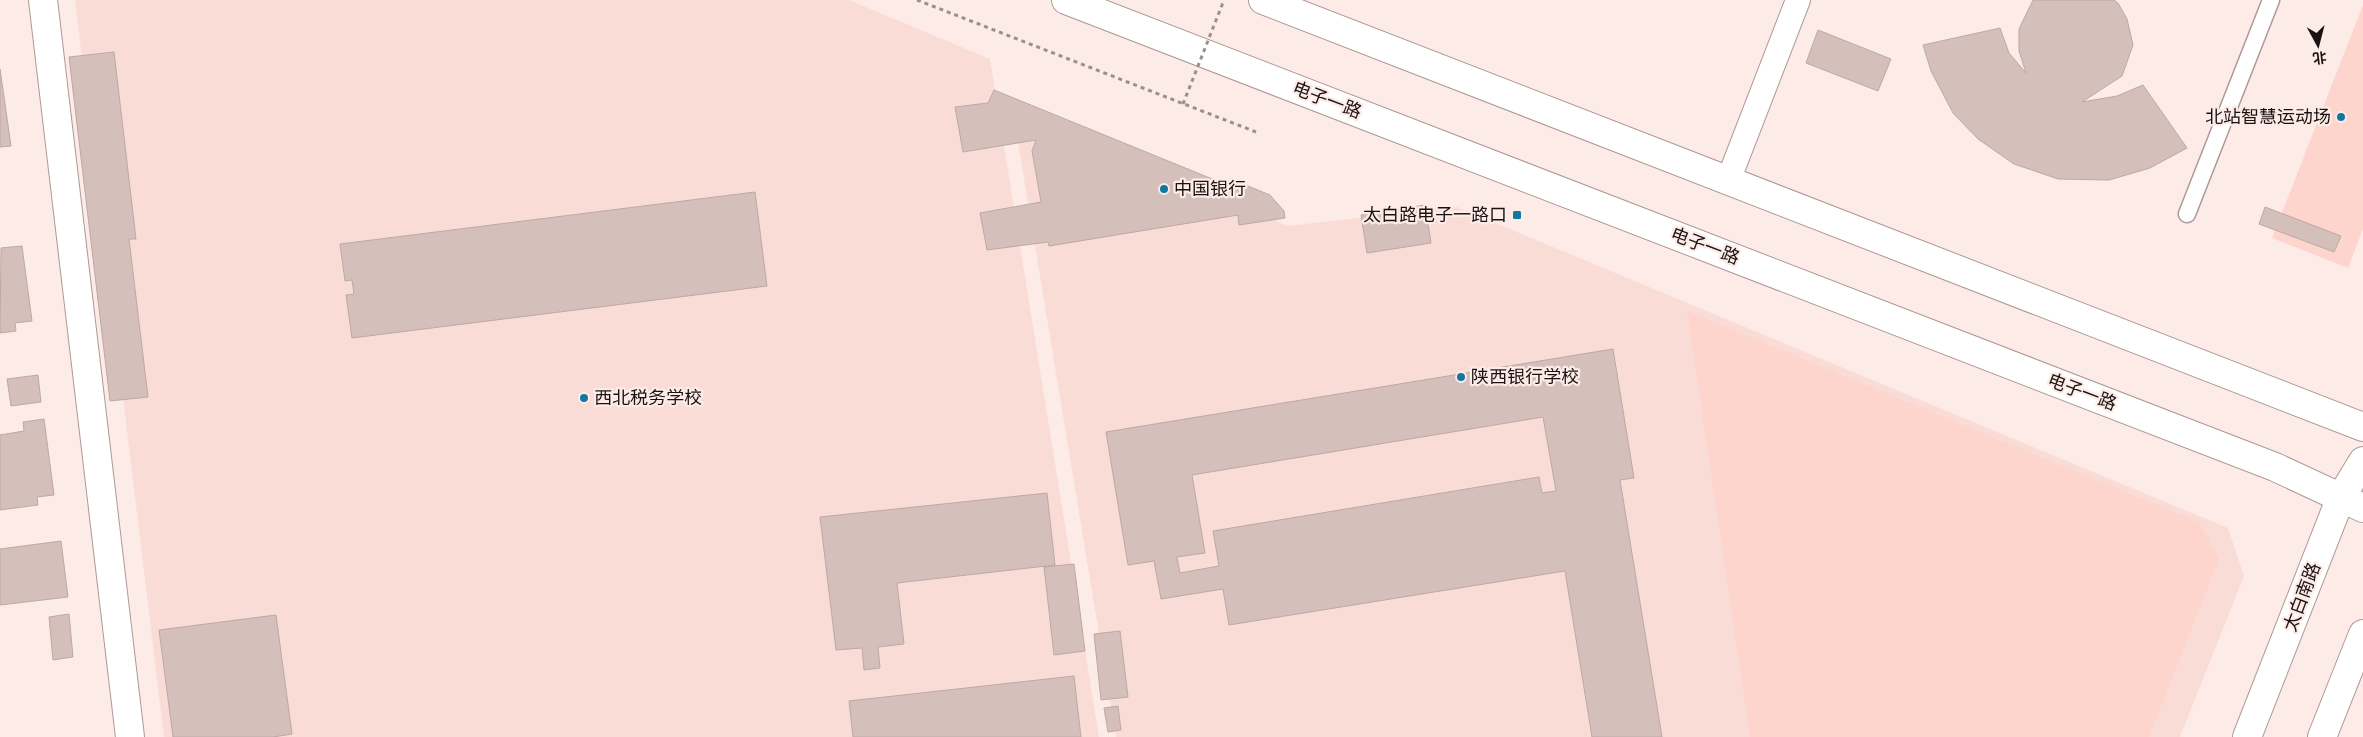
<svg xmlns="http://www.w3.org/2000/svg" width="2363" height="737" viewBox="0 0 2363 737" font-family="Montserrat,'Noto Sans SC',sans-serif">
<rect width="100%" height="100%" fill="#fdebe8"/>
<path fill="#fadcd6" d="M75 0H849L990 59 1099 737H164Z
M1011 100 1287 226 1457 207 2228 528 2244 576 2180 737H1116Z"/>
<path fill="#fdd5cd" d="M2363 5V229L2348 268 2272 238Z
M1687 311 2199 522 2219 559 2149 737H1750Z"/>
<path fill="#d4bfbb" stroke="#bda8a4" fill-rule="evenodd" d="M2033 0H2114L2118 3 2127 19 2133 45 2122 76 2082 102 2117 96 2143 85 2187 148 2150 168 2109 180 2058 179 2014 164 1978 139 1953 113 1931 71 1923 45 2000 28 2009 53 2026 73 2019 51V29Z
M1818 30 1891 59 1878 91 1806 63Z
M114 52 136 239H129L148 397 110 401 69 57Z
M0 69 11 146 0 147Z
M994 90 1227 185H1231L1233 180 1270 195 1284 211 1285 218 1239 225 1238 215 1049 246 1048 242 987 250 980 213 1041 202 1032 151 1036 140 963 152 955 107 988 103Z
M755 192 767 286 352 338 346 295 354 294 352 280 345 281 340 244Z
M1425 205 1431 243 1367 253 1361 215Z
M2265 207 2341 236 2334 252 2259 224Z
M22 246 32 321 15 323 16 331 0 333 1 248Z
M1613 349 1634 478 1620 480 1662 737H1592L1565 571 1229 625 1223 589 1161 599 1154 561 1128 565 1106 432ZM1543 417 1556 491 1542 493 1539 477 1213 531 1219 566 1180 573 1177 557 1205 553 1192 475Z
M38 375 41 402 11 406 7 379Z
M44 419 54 495 37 497 38 505 0 510V435L24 431 23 422Z
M1047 493 1055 565 897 583 904 644 878 647 880 668 864 670 862 648 836 650 820 517Z
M61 541 68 597 0 605V549Z
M1074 564 1085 651 1054 655 1044 567Z
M69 614 73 657 53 660 49 617Z
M276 615 292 734 273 737H173L159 630Z
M1120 631 1128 697 1101 700 1094 634Z
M1074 676 1081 737H853L849 701Z
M1118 706 1121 730 1108 732 1104 708Z"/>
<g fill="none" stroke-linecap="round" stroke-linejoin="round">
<defs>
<path id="service" d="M2187 214 2271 0"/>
<path id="pedestrian" d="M1728 181 1798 0"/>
<path id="minor" d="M43 0 130 737"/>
<path id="secondary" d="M1066 0 2275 467 2363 508
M1263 0 2363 427"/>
<path id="primary" d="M2247 737 2341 497 2363 461
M2322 737 2363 634"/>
</defs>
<use href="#service" stroke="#ad9995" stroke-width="19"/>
<use href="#pedestrian" stroke="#ad9995" stroke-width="26"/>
<use href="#minor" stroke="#ad9995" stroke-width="30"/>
<use href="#secondary" stroke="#ad9995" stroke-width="30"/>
<use href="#primary" stroke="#ad9995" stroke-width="30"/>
<path stroke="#9c8e8c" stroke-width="3" stroke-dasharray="4 4" stroke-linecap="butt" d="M917 0 1256 132"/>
<use href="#service" stroke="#fff" stroke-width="16"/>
<use href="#pedestrian" stroke="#fff" stroke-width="24"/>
<use href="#minor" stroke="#fff" stroke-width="28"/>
<use href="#secondary" stroke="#fff" stroke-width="28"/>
<use href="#primary" stroke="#fff" stroke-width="28"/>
<path stroke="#9c8e8c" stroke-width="3" stroke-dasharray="4 4" stroke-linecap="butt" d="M1183 104 1224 0"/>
</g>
<g fill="#1376a2" stroke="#fdebe8" stroke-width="2">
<circle cx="2341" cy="117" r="5"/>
<circle cx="1164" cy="189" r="5"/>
<rect x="1512" y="210" width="10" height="10" rx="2.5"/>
<circle cx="1461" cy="377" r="5"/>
<circle cx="584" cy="398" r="5"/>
</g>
<g text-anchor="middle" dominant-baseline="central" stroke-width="4.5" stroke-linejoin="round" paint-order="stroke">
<g font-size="18" fill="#191210" stroke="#fdebe8">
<text transform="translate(1327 100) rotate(21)">电子一路</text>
<text transform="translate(1705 246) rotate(21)">电子一路</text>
<text transform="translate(2082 392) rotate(21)">电子一路</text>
<text transform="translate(2302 597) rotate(-69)">太白南路</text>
</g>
<g font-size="18" fill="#191210" stroke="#fdebe8" text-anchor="start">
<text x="2331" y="117" text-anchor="end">北站智慧运动场</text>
<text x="1174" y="189">中国银行</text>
<text x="1507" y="215" text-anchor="end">太白路电子一路口</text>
<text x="1471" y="377">陕西银行学校</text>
<text x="594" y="398">西北税务学校</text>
</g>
</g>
<g transform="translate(2318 45) rotate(173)" stroke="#fdebe8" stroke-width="4" paint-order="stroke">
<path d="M0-4L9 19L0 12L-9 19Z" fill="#191210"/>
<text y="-8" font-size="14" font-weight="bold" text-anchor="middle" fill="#191210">北</text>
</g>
</svg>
